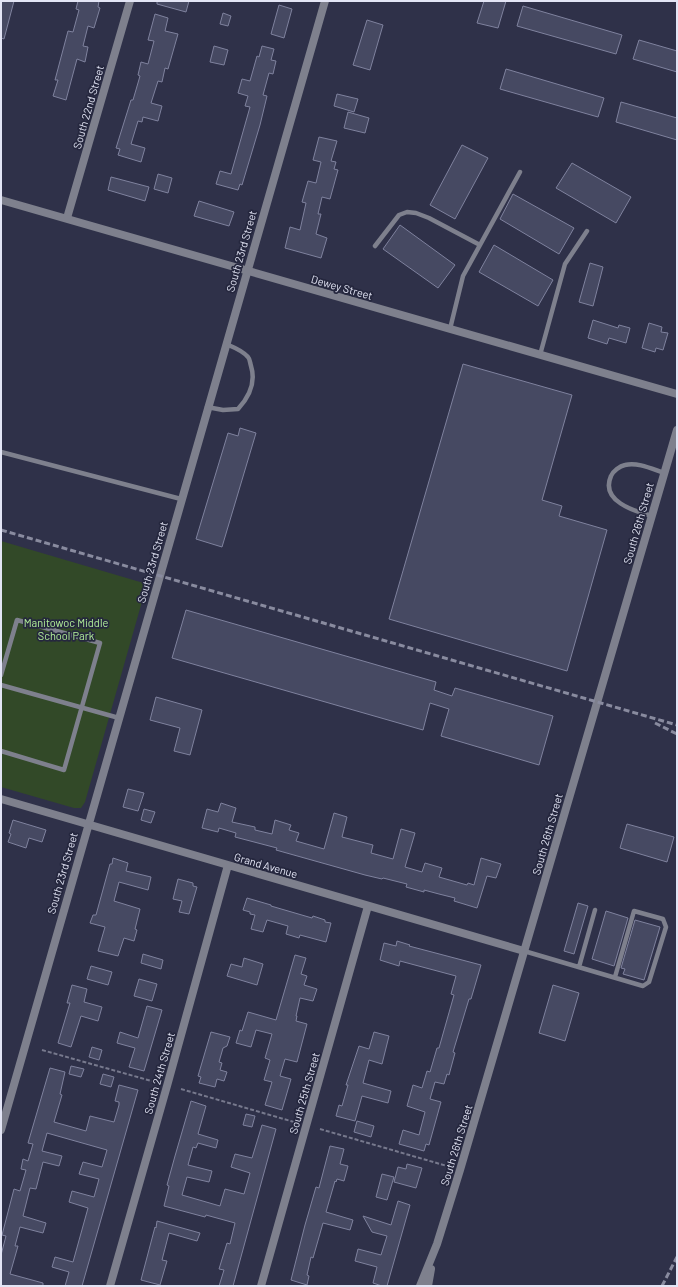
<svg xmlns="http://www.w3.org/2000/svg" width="678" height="1287" viewBox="0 0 678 1287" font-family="Barlow,sans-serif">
<rect width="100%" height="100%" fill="#2f3149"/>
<path fill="#324928" d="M1 541 147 584 85 802 81 808H74L1 787Z"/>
<path fill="#464962" stroke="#7f829e" d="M1 1H14L4 39 1 38Z
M78 1H99L98 7 100 8 94 28 88 26 83 46 88 47 85 62 77 59 66 100 53 96 58 80H55L68 31 73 32 79 10 76 9Z
M157 1H189L186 12 157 4Z
M484 1H506L498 28 477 23Z
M279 5 292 9 284 38 271 34Z
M523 6 622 35 616 54 517 26Z
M223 13 231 16 228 26 220 24Z
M155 14 168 18 165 31 178 34 168 69 165 68 162 82 158 81 151 103 162 106 158 121 143 117 142 122 138 121 131 144 145 148 141 162 118 155 120 149 116 148 131 100H133L140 76 138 75 141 62 148 64 154 41 148 40Z
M367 20 383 25 370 70 353 65Z
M639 40 677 51V72L633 59Z
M214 46 228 50 224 65 210 62Z
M262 46 274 49 271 60 276 61 273 74 269 73 263 95 267 96 260 125 242 185 240 184 238 190 216 184 220 171 231 174 250 107 245 106 248 96 238 93 242 79 250 81 257 56 259 57Z
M506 69 604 98 598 117 500 89Z
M337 94 358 99 354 112 334 106Z
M621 102 677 118V140L616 122Z
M348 112 369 118 365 133 344 128Z
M319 137 337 141 331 161 336 162 334 169 338 170 330 199 322 197 318 214H321L316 234 327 238 321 258 285 248 290 227 300 230 306 203 302 202 308 181 316 183 321 162 313 160Z
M462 145 488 158 455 219 430 205Z
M572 163 631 197 616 223 556 188Z
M158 174 172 178 168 193 154 189Z
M111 177 149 187 145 201 108 190Z
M513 194 574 228 559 254 500 219Z
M199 201 234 212 229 226 194 216Z
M400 225 455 265 438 288 383 249Z
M494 245 553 280 538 306 479 272Z
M590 263 603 267 593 306 579 302Z
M593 320 618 328 619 325 630 328 626 343 609 338 607 344 588 338Z
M649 323 662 327 661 332 668 333 663 350 656 348 655 352 642 348Z
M463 364 572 395 542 500 562 506 559 516 607 530 567 671 389 619Z
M240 428 256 433 222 547 196 539 228 433 238 436Z
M186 610 436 682 434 690 452 696 455 688 553 716 539 765 441 736 449 709 430 703 423 730 172 658Z
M156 697 202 710 190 755 174 751 180 728 150 720Z
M128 789 144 793 138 811 123 807Z
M221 803 236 808 232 822 255 827V830L272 834 275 820 291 825 289 830 299 833 296 841 324 849 334 813 347 817 342 837 373 845 371 853 393 859 401 829 415 833 405 867 422 872 425 863 442 868 439 877 467 885 468 883 474 885 481 858 501 864 496 878 487 876 477 908 454 901 455 898 439 894 424 890V892L406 887 407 884 383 878 382 879 365 875 276 850 277 848 235 837 236 833 219 828 218 832 202 828 207 809 218 812Z
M144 809 155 812 151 823 141 820Z
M13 820 46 830 42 842 29 838 26 848 8 842 11 834 9 833Z
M627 824 674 837 667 862 620 848Z
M113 858 128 863 126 871 151 877 148 890 119 882 114 901 140 909 135 929 137 930 134 941 124 938 118 956 98 951 105 927 90 923 93 915H96L110 864H112Z
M178 879 193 883V886L197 887 189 914 179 912 182 901 173 899Z
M247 898 271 905V906L312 918 313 916 325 920V922L331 923 326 942 300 935 299 938 286 934 288 926 267 920 263 932 251 929 255 915 250 914V912L243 910Z
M578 903 588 906 574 954 564 951Z
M606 911 628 918 614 966 592 959Z
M635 920 660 927 644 980 623 974 625 969 621 968Z
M397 941 410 945 409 946 481 965 471 999H469L453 1052 455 1053 449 1075 447 1074 444 1084 435 1082 430 1099 441 1102 429 1145 426 1144 424 1151 399 1144 403 1130 419 1135 425 1112 407 1106 413 1085 422 1088 427 1071 430 1072 437 1048H439L454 995 451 994 456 976 400 961 399 966 380 960 384 943 396 946Z
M143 954 163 960 161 969 141 963Z
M295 955 306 958 301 974 307 976 304 985 317 989 313 1001 300 998 296 1016H297L296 1021 307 1024 297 1062 285 1059 280 1076 291 1079 282 1110 265 1105 272 1082 264 1080 270 1060 265 1058 272 1034 256 1030 251 1047 236 1043 240 1030 242 1031 248 1012 276 1020Z
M244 958 263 964 257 985 227 976 231 964 242 967Z
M91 966 112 972 108 985 87 979Z
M139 979 157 984 152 1001 134 996Z
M72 985 87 989 84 1002 102 1007 98 1021 81 1016 71 1047 58 1043 70 1003H67Z
M553 985 579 993 565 1041 539 1033Z
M147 1006 162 1010 144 1071 129 1067 135 1048 117 1043 120 1032 138 1038Z
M211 1032 230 1037 227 1046 223 1048 219 1062 222 1063 220 1070 227 1072 224 1081 217 1079 215 1087 199 1083 201 1077 198 1076Z
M374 1032 389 1036 382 1064 369 1060 363 1083 391 1091 388 1103 362 1096 355 1121 336 1116 339 1105 342 1106 348 1085H346L359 1046 369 1049Z
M92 1047 102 1050 99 1060 89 1057Z
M71 1066 84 1069 81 1077 69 1074Z
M50 1068 65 1072 60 1094 62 1095 54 1122 86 1131 90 1116 114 1122 119 1105V1102L115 1101 119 1085 138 1090 82 1286H65L69 1272 52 1267 55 1257 73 1262 88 1208 69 1202 72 1191 94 1197 99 1179 79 1174 83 1162 102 1167 107 1150 47 1133 42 1151 62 1156 59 1166 43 1162 36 1189 30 1188 23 1216 46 1223 43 1233 20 1227 15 1246H18L10 1274 43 1283V1286H1V1255L6 1236 2 1235 14 1189 20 1191 26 1170 21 1169 23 1159 28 1161 33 1144 28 1143Z
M103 1074 114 1077 111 1087 100 1084Z
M191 1101 206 1106 198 1134 218 1140 216 1148 198 1143 196 1148 193 1147 188 1165 212 1171 209 1182 187 1177 182 1195 220 1206 225 1189 244 1194 250 1173 231 1167 235 1154 252 1158 262 1125 276 1129 233 1286H219L224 1270 219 1269 227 1243 230 1244 235 1223 206 1215 205 1217 164 1206 169 1186 167 1185 175 1156Z
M246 1114 255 1116 252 1127 243 1125Z
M357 1121 374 1126 371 1137 354 1132Z
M330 1146 344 1149 340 1164 348 1166 344 1181 337 1179 336 1182 335 1181 326 1212 353 1220 350 1230 323 1223 313 1258 311 1257 307 1275 309 1276 307 1285 291 1280 305 1225 316 1187 319 1188Z
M407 1164 422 1168 416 1188 394 1182 398 1167 406 1169Z
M382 1174 394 1177 387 1200 376 1197Z
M398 1201 410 1205 387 1286H382L373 1283 377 1267 355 1261 358 1249 381 1255 387 1236 372 1232 363 1216 391 1225Z
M157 1221 200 1233 197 1241 169 1233 162 1260 167 1261 160 1285 141 1280 155 1227 156 1228Z"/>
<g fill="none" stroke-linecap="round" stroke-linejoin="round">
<path stroke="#77798d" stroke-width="2" stroke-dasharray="4 2" stroke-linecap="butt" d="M42 1050 155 1082
M181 1089 294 1122
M320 1129 447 1166"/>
<path stroke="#7e808d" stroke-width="4.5" d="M375 246 399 215 407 212 416 213 429 218 480 245
M450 329 463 276 520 172
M540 355 565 264 587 231
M207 407 223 410 238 409C249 397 256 382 251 366 250 363 250 359 248 357 242 350 233 347 226 344
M1 452 181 499
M652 516C634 511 600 501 611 476 613 471 620 466 625 465 638 462 652 469 664 473
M1 675 17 620 100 643 64 770 1 751
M1 685 119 718
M524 951 643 986 649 982 666 927 663 919 634 911 615 977
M579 967 595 910"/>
<path stroke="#7e808d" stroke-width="8" d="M67 218 130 1
M1 799 524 951
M1 1130 325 1
M110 1286 167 1086 228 865
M261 1286 368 906
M420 1286 437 1244 460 1170 677 430
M428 1286 431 1269"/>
<path stroke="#7e808d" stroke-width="8" d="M1 200 677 394"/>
<path stroke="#898b9f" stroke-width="3" stroke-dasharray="6 3" stroke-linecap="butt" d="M1 530 677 725
M655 723 677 734
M662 1286 677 1257"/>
</g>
<g text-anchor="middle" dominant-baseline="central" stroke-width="3.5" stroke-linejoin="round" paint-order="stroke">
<g font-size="11" fill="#e3e5f5" stroke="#25273e">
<text transform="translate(88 107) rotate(-74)">South 22nd Street</text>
<text transform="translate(241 251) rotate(-74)">South 23rd Street</text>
<text transform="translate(342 287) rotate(16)">Dewey Street</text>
<text transform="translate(638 523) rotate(-74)">South 26th Street</text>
<text transform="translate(152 562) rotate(-74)">South 23rd Street</text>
<text transform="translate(547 834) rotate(-74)">South 26th Street</text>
<text transform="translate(266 865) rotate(16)">Grand Avenue</text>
<text transform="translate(62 873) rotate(-74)">South 23rd Street</text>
<text transform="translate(159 1073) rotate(-74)">South 24th Street</text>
<text transform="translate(304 1093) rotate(-74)">South 25th Street</text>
<text transform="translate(456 1145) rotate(-73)">South 26th Street</text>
</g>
<g font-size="11" fill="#b4f19a" stroke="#25273e">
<text x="66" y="622">Manitowoc Middle<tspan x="66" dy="13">School Park</tspan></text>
</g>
</g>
<rect width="678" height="1287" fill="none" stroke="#e3e5f5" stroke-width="4"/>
</svg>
